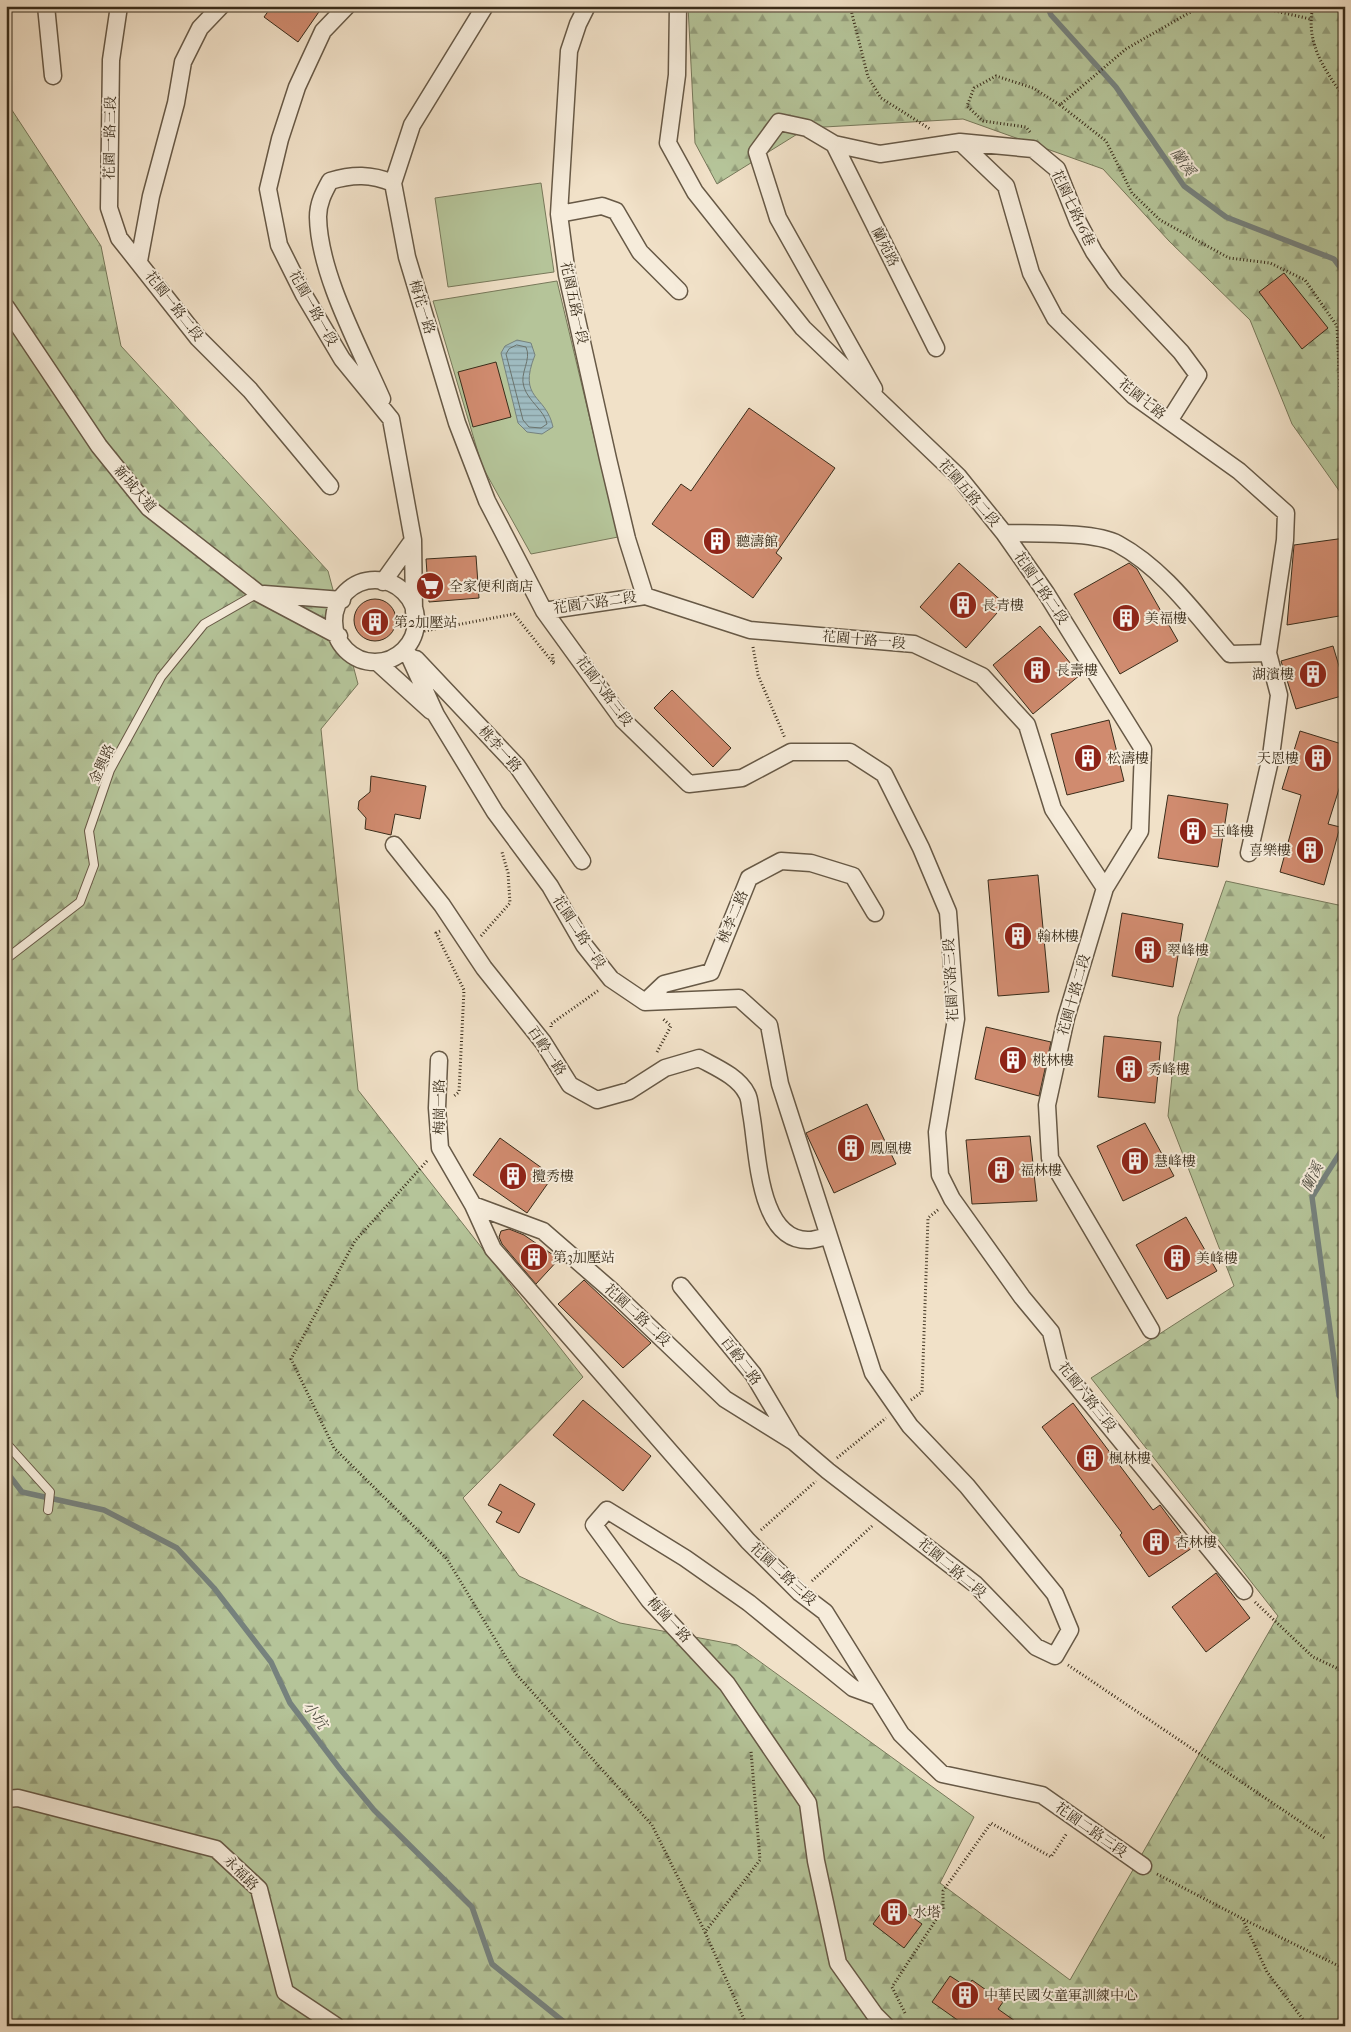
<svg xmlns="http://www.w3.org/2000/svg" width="1351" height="2032" viewBox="0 0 1351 2032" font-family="'IM FELL French Canon','Noto Serif TC',serif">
<defs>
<pattern id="forest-firs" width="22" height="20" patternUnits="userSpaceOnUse" patternTransform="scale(1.25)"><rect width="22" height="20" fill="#b5c499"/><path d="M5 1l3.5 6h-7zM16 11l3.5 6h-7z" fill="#949f7c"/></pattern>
<pattern id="water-rules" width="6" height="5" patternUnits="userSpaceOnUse" patternTransform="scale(1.25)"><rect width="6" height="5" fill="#9fbbc0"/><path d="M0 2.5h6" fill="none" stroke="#83989b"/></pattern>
</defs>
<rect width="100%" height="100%" fill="#f1e1c8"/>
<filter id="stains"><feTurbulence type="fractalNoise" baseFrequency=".004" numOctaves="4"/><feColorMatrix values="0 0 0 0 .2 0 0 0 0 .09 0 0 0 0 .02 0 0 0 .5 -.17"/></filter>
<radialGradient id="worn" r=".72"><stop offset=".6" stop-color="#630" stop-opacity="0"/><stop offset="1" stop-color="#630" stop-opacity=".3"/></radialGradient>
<path fill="#b5c499" stroke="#77785a" d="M541 183 554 272 448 287 435 198Z
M557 281 618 537 531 554 482 466 433 301Z"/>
<path fill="url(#forest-firs)" stroke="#77785a" d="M688 6H1345V499L1292 424 1250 320 1169 241 1103 169 963 119 807 128 717 184 695 143Z
M6 101 101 246 121 346 328 571 358 684 321 729 358 1090 583 1377 463 1498 519 1576 620 1623 737 1645 974 1817 940 1883 1070 1980 1278 1616 1091 1378 1234 1286 1168 1116 1178 1017 1226 881 1343 906 1345 898V2026H6Z"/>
<path fill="url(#water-rules)" stroke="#76827e" d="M517 340 531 343 535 355C517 400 546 394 553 427L542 434 527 432 518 423 501 353 505 346Z"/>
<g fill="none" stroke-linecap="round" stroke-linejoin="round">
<path stroke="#6c746d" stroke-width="1" d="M517 345 526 347C532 360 519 373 524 387 528 401 545 411 547 424L541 428 529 427 523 420 506 354 509 349Z"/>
<path stroke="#76827e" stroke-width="5.5" d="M1047 6 1051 15 1116 87 1184 186 1226 217 1334 259 1345 274
M6 724 9 730 6 778
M1345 1145 1312 1197 1339 1396 1345 1400
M6 1471 22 1492 104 1510 177 1548 214 1588 271 1662 290 1703 340 1769 374 1810 472 1907 492 1964 569 2026"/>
</g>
<path fill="#d08b6f" stroke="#392c1a" d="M272 6H323L298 42 264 17Z
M1284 273 1328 328 1302 349 1259 292Z
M496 362 511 417 473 427 458 372Z
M749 408 835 468 776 553 782 558 753 598 652 524 681 484 691 491Z
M1345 538V615L1287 625 1294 545Z
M476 556 479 598 429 602 426 559Z
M959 563 1005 604 966 648 920 607Z
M1129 563 1137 569 1178 641 1120 674 1074 594Z
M354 620a21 21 0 1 1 42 0a21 21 0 1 1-42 0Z
M1040 626 1080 675 1033 714 993 665Z
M1333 646 1345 686V695L1296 709 1281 661Z
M672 690 731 748 713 767 654 708Z
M1109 720 1124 781 1067 795 1051 734Z
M1300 731 1345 745V770L1328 824 1340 827 1324 885 1280 872 1301 795 1282 789Z
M371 776 426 786 420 819 395 814 391 835 365 829 366 818 358 809 359 801 370 792Z
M1168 795 1228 804 1218 867 1158 858Z
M1038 875 1049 992 998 996 988 880Z
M1122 913 1183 924 1173 987 1112 976Z
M986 1027 1051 1042 1039 1096 975 1079Z
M1104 1036 1161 1042 1155 1103 1098 1097Z
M867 1104 896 1164 834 1193 806 1133Z
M1145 1123 1174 1176 1123 1201 1097 1146Z
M1030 1136 1037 1201 972 1204 966 1140Z
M500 1138 553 1176 527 1213 473 1175Z
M1186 1217 1217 1271 1167 1299 1136 1245Z
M509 1229 524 1235 559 1259 536 1284 502 1244 499 1237 501 1231Z
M584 1280 651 1343 623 1368 558 1304Z
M583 1400 651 1456 623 1491 553 1435Z
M1073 1403 1153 1510 1160 1505 1192 1548 1149 1577 1120 1535 1122 1533 1042 1427Z
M500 1484 535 1504 519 1533 496 1522 502 1512 488 1505Z
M1216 1573 1250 1618 1206 1652 1172 1607Z
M890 1901 922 1924 904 1948 873 1924Z
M950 1976 967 1987 972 1980 1003 2002 998 2009 1022 2026H966L932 2002Z"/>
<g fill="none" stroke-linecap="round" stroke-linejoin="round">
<defs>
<path id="service" d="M6 959 80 902 94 865 89 831 110 770 161 677 204 624 258 593
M6 1443 50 1492 48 1510"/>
<path id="minor" d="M46 6 53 76
M119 6 111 60 109 208 119 238 198 338 250 390 330 486
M347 6 323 31 297 87 280 139 268 189 279 245 304 295 342 359 391 419 413 540 414 612
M485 6 412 125 393 183 407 257 457 423 487 501 544 611 623 720 689 784 742 778 791 752H850L884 774 921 848 948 912 956 1019 937 1132 940 1175 952 1199 1022 1297 1051 1332 1059 1365 1244 1591
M587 6 578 24 569 51 559 214 567 275 608 459 627 539 645 596
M678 6 677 75 668 143 695 192 803 328 958 476 1004 533C1032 534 1094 531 1118 544 1164 569 1196 615 1230 654L1268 653
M960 142 1006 186 1031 273 1055 318 1134 396 1239 471 1286 513 1285 540 1268 653 1279 695 1271 756 1249 853
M834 144 936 348
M559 214 602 206 616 211 640 252 679 291
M139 261 151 196 176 103 183 62 200 28 221 6
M6 307 99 446 149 508 258 593 339 636
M874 389 778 218 757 152 779 122 807 128 834 144 880 154 960 142 1033 149 1057 169 1078 222 1094 252 1115 282 1181 352 1198 375 1169 421
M382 399C359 346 319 274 318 217 318 203 324 192 330 181 353 174 371 174 393 183
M1004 533 1046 593 1143 749 1140 831 1105 888 1066 1018 1047 1105 1050 1158 1151 1330
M334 621a41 41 0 1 1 82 0a41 41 0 1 1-82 0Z
M383 582 413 540
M264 594 342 600
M544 611 645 596 750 630 914 644 982 676 1027 725 1053 809 1105 888
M406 649 436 715 495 812 550 886 584 945 611 979 645 1002 739 998 769 1025 780 1084 873 1373 910 1426 967 1486 1055 1594 1070 1630 1055 1656 1036 1647 975 1584 828 1471 794 1442 725 1399 612 1291 543 1231 473 1205
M416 659 517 766 582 861
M377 662 431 711
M394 845 442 905 484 968 543 1042 570 1085 597 1100 629 1091 665 1068 699 1058C715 1067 738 1076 747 1094 750 1099 750 1108 751 1113 758 1148 757 1243 810 1240 815 1240 822 1237 828 1236
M645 1002 664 984 711 972 749 878 781 861 811 863 853 876 875 913
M439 1060 437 1108 440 1148 473 1205 493 1249 748 1541 800 1593 825 1612 901 1734 942 1774 1042 1795 1143 1866
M681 1286 753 1374 791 1438
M878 1697 853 1688 749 1603 685 1558 607 1510 594 1525 649 1600 727 1684 808 1803 816 1861 838 1963 875 2015 886 2026
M6 1799 18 1798 216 1849 259 1889 285 1992 336 2026"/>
</defs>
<use href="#service" stroke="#675946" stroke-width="10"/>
<use href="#minor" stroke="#675946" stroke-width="19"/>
<path stroke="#392c1a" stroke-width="3" stroke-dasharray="1 2.5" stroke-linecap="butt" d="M850 6 868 77 881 98 930 129
M1254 6 1310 19
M1313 6C1305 42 1324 70 1345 98
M1060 105 1106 141 1132 193 1160 220 1229 258 1270 263 1305 280 1337 326 1341 414
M1030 132 1026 127 983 121 967 106 974 88 996 76 1033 88 1060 105 1126 49 1201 6
M414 633 514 614 554 664 552 653
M753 647 758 675 785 738
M440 931 436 933 464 990 459 1092 454 1096
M481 936 510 903 508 873 502 852
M551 1027V1024L599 990
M657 1052 671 1026 662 1018
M427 1161 355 1241 291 1359 334 1448 447 1559 516 1674 652 1825 705 1932
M911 1400 922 1392 928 1218 939 1209
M837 1458 886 1418
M761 1530 816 1481
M812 1581 872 1526
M1255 1602 1313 1657 1345 1672
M1068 1665 1326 1839
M1157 1874 1243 1919 1345 1969
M1243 1920 1267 1972 1308 2026
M905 2013 892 1987 943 1909V1891L991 1823 1051 1857 1067 1833
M747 2026 705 1932 760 1860 751 1751"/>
<use href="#service" stroke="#f6ecdb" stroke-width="8"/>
<use href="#minor" stroke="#f6ecdb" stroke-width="16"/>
</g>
<defs>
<symbol id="building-disc" viewBox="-11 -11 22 22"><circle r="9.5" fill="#8f2418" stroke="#f6ecdb"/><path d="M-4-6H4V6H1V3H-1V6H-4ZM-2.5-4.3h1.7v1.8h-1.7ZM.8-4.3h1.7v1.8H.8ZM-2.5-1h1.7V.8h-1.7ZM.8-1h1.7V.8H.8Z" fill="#fff"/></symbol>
<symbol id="supermarket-disc" viewBox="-11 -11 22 22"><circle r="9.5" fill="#8f2418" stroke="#f6ecdb"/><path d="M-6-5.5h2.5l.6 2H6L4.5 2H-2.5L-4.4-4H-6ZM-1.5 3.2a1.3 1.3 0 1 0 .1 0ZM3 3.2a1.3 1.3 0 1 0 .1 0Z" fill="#fff"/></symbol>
</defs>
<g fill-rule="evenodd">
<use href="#building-disc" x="701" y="525" width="32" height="32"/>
<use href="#supermarket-disc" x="414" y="570" width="32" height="32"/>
<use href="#building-disc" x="947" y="589" width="32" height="32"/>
<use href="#building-disc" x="1110" y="602" width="32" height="32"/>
<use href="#building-disc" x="359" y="606" width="32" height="32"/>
<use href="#building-disc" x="1021" y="654" width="32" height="32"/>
<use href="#building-disc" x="1297" y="658" width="32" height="32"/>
<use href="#building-disc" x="1072" y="742" width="32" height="32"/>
<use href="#building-disc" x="1302" y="742" width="32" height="32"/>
<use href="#building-disc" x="1177" y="815" width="32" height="32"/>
<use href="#building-disc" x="1294" y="834" width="32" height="32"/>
<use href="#building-disc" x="1002" y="920" width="32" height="32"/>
<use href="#building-disc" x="1132" y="934" width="32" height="32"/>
<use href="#building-disc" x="997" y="1044" width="32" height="32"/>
<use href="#building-disc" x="1113" y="1053" width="32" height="32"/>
<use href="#building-disc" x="835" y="1132" width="32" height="32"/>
<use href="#building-disc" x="1119" y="1145" width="32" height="32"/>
<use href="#building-disc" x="985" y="1154" width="32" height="32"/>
<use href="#building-disc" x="497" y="1160" width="32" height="32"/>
<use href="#building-disc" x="518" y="1241" width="32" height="32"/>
<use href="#building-disc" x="1161" y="1242" width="32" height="32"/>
<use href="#building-disc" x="1074" y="1442" width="32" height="32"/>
<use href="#building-disc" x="1140" y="1526" width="32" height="32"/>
<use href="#building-disc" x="878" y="1896" width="32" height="32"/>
<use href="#building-disc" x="949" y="1979" width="32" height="32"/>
</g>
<g text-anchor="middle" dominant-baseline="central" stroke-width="4" stroke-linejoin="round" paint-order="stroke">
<g font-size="14" fill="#392c1a" stroke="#f6ecdb">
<text transform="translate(110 138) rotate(-89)">花園一路三段</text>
<text transform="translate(1073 208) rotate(65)">花園七路16巷</text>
<text transform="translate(885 247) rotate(63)">蘭苑路</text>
<text transform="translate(574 303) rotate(78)">花園五路一段</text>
<text transform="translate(174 306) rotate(52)">花園一路二段</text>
<text transform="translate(422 307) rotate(73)">梅花一路</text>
<text transform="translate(313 308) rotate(61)">花園一路一段</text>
<text transform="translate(1142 399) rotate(39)">花園七路</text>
<text transform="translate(135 489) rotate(49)">新城大道</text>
<text transform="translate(969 493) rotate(49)">花園五路二段</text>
<text transform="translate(1041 588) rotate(56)">花園十路二段</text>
<text transform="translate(595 603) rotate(-8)">花園六路二段</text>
<text transform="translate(864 640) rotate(5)">花園十路一段</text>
<text transform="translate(604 691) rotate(53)">花園六路三段</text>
<text transform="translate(500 749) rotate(48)">桃李一路</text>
<text transform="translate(102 764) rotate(-66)">金興路</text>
<text transform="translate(733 917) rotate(-67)">桃李二路</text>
<text transform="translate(579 932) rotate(57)">花園二路一段</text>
<text transform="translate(951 980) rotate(-93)">花園六路三段</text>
<text transform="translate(1074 995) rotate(-74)">花園十路二段</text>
<text transform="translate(547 1051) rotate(56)">百齡一路</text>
<text transform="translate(439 1107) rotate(-90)">梅崗一路</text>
<text transform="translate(637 1315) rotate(43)">花園二路二段</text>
<text transform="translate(741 1361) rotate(53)">百齡二路</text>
<text transform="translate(1087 1397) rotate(52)">花園六路三段</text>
<text transform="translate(952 1568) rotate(40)">花園二路二段</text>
<text transform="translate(783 1574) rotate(43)">花園二路三段</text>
<text transform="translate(669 1620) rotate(47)">梅崗一路</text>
<text transform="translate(1091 1830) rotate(35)">花園二路三段</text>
<text transform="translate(241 1873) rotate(45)">永福路</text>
</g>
<g font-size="14" fill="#392c1a" stroke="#f6ecdb" text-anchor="start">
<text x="736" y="541">聽濤館</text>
<text x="449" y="586">全家便利商店</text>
<text x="982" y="605">長青樓</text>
<text x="1145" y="618">美福樓</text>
<text x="394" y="622">第2加壓站</text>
<text x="1056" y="670">長壽樓</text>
<text x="1294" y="674" text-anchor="end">湖濱樓</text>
<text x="1107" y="758">松濤樓</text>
<text x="1299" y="758" text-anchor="end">天恩樓</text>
<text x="1212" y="831">玉峰樓</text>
<text x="1291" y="850" text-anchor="end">喜樂樓</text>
<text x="1037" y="936">翰林樓</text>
<text x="1167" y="950">翠峰樓</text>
<text x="1032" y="1060">桃林樓</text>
<text x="1148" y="1069">秀峰樓</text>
<text x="870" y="1148">鳳凰樓</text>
<text x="1154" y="1161">慧峰樓</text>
<text x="1020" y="1170">福林樓</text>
<text x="532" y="1176">攬秀樓</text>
<text x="553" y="1257">第3加壓站</text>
<text x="1196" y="1258">美峰樓</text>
<text x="1109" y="1458">楓林樓</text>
<text x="1175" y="1542">杏林樓</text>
<text x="913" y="1912">水塔</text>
<text x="984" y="1995">中華民國女童軍訓練中心</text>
</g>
<g font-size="15" font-style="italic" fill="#525044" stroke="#f6ecdb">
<text transform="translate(1183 162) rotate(55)">蘭溪</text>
<text transform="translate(1312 1177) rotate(-63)">蘭溪</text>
<text transform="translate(315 1715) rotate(53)">小坑</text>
</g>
</g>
<rect width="1351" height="2032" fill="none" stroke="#f1e1c8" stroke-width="25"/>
<rect x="8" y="8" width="1336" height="2017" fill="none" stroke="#392c1a" stroke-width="2.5"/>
<rect x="12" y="12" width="1326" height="2007" fill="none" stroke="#392c1a"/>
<rect width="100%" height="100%" filter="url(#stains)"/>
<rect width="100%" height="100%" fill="url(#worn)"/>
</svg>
